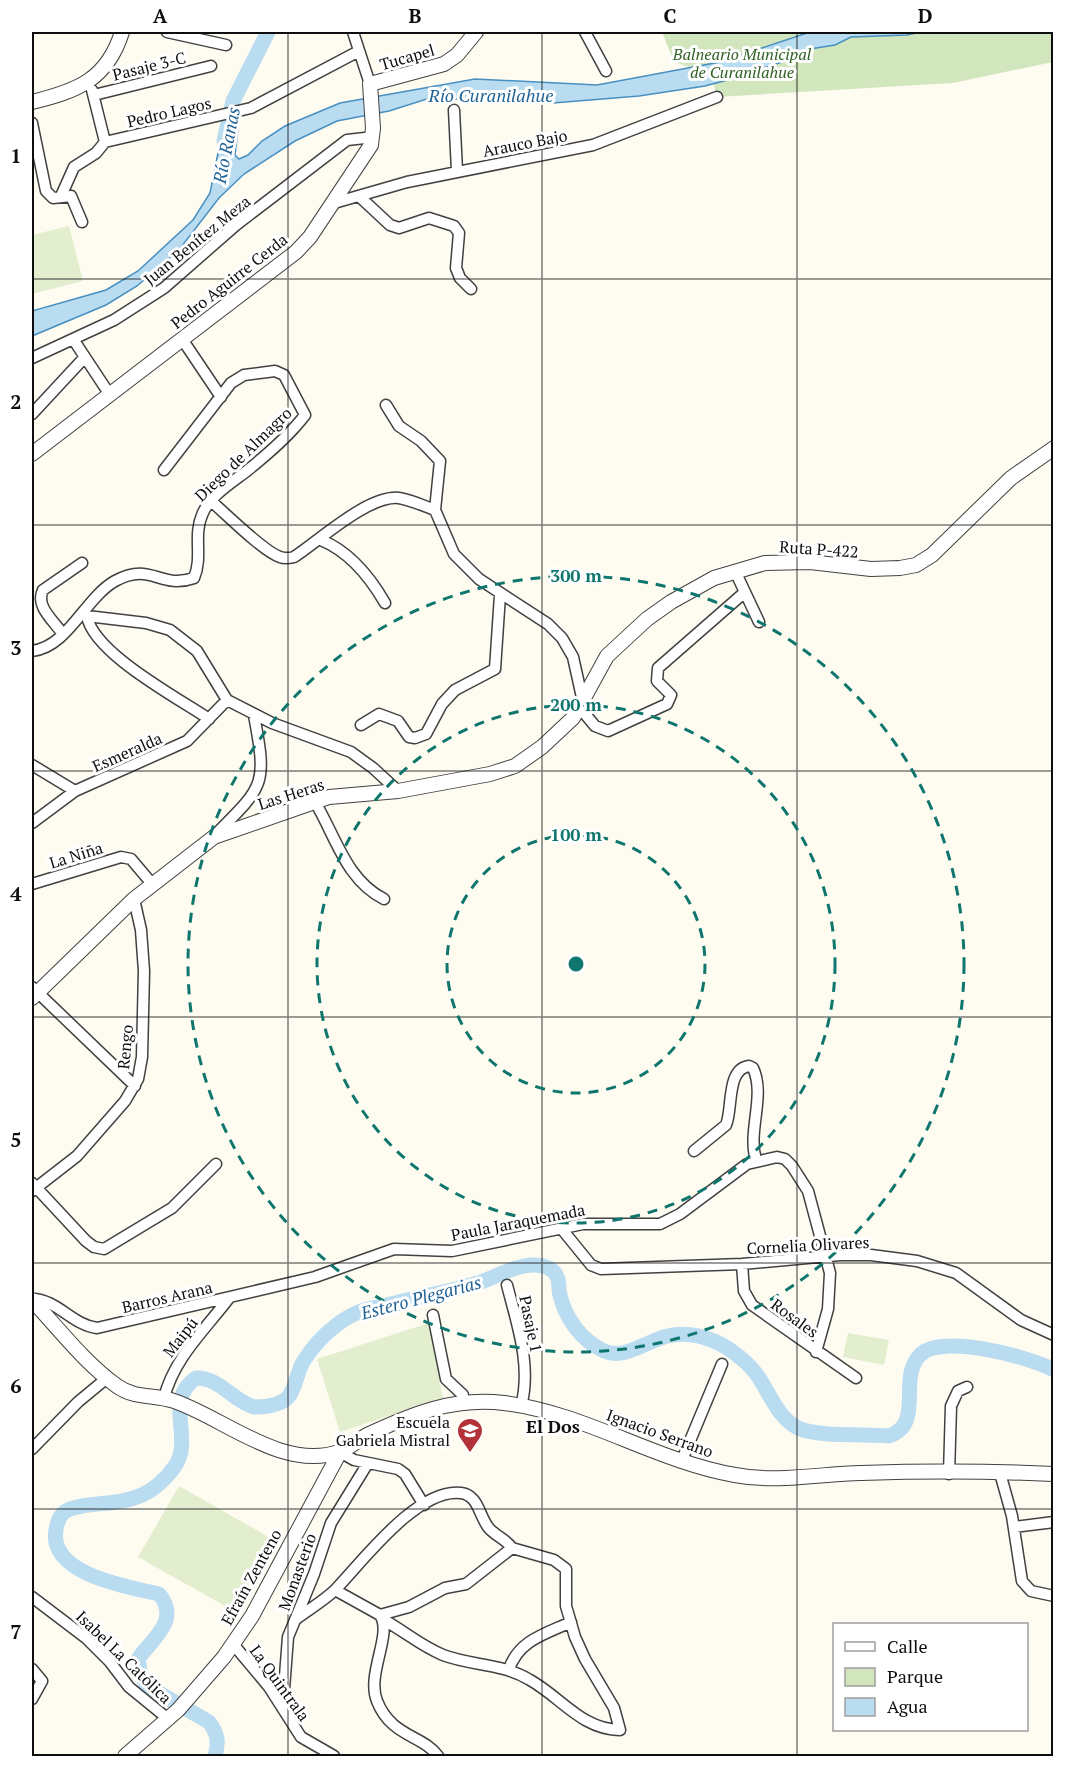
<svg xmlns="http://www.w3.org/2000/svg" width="1085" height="1788" viewBox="0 0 1085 1788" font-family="'PT Serif',serif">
<rect width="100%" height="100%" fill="#fefbf1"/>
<path fill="#d2e6bd" d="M662 32H1053V62L953 83 717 97 711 74 674 62Z"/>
<path fill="#e3eece" d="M69 226 83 281 32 294V235Z
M429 1323 443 1398 340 1432 317 1359Z
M848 1333 889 1340 884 1365 843 1357Z
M179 1486 274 1540 234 1611 138 1557Z"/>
<path fill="#badcf1" stroke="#4790c1" stroke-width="1.5" d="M810 32H921L907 35 851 37 835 45 810 49 785 61 735 78 705 86 639 96 553 103 430 98 389 111 337 121 295 141 244 174 219 198 178 251 137 286 106 305 32 336V311L106 290 138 271 193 220 210 193 224 123 239 120 235 155 239 159 248 155 262 141 285 126 340 103 475 79 597 85 720 62Z"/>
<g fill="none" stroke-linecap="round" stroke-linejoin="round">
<path stroke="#badcf1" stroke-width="15" d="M224 141 233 101 268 32
M215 1756C219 1742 218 1734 209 1722L147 1686 141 1675 138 1659C152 1639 181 1620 159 1594 130 1587 48 1575 56 1530 57 1523 59 1515 66 1511 74 1506 87 1505 97 1504 131 1502 154 1496 175 1466 194 1439 163 1400 196 1378 219 1377 233 1401 254 1407 265 1407 281 1406 289 1396 296 1387 297 1372 303 1362 319 1336 350 1308 381 1307 413 1297 447 1293 478 1283 496 1277 515 1265 534 1265 543 1265 554 1268 557 1277 560 1282 558 1290 560 1295 565 1318 582 1341 604 1351 626 1361 651 1337 673 1335 686 1333 702 1336 714 1341 728 1347 744 1359 754 1371 768 1388 776 1417 798 1428 817 1437 866 1434 889 1436 925 1424 897 1378 920 1355 941 1333 1030 1357 1054 1370"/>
<defs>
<path id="minor" d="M167 32 226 45
M353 32 370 84
M585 32 606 71
M92 90 105 142
M94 95 211 66
M454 110 457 171
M32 123 46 191 53 198 71 196 82 222
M105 142 251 108 359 51
M61 196 74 167 96 153 105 142
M361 198 390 225 399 228 429 218 454 226 459 233 456 268 460 278 471 289
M334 203 407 182 593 145 717 97
M73 339 110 395
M182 339 221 397
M32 358 114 320 164 288 236 225 347 140 365 138 372 140
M386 405 399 426 421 441 440 461 435 510
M32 414 84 358
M211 501C226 514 264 552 280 557 285 559 290 558 294 557 320 540 368 495 399 498 411 500 424 506 435 510L454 554 479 579 548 624 562 638 573 657 583 702
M321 540C348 551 370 577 385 603
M735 571 759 622
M83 612 87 616 146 623 170 630 197 651 227 700 272 723 351 752 373 768 398 791
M87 616C93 653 178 698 209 719
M62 633C53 620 35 606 43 590L82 563
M32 651C68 647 85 598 115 581 152 561 159 590 194 578 203 557 193 536 202 515 209 496 233 482 248 470 269 453 289 436 305 415L284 375 275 371 244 375 231 383 164 470
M580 708 595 726 608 731 667 704 671 695 657 681 658 668 745 592
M361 725 379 714 398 721 409 737 415 738 426 734 442 704 455 690 495 669 500 595
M32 765 75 791
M315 802C336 837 346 880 384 899
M32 823 75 791 187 741 227 700
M215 835C265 785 267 785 254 715
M32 884 121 857 131 859 153 885
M32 987 135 1086
M694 1151 726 1125C733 1109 726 1069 749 1066L753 1068C766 1096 747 1131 756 1160
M32 1183 86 1241 94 1247 104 1249 172 1208 216 1164
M32 1191 77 1156 125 1101 138 1079 142 1057 144 971 141 930 134 899
M561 1228 591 1265 601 1269 742 1264 840 1255H871L917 1261 956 1273 1021 1320 1054 1335
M742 1264 744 1291 752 1305 856 1378
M507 1285C517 1324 532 1366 521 1406
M32 1299C57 1299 72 1325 97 1328L315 1277 394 1249 452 1251 583 1224H660L680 1214 747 1164 777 1157 785 1159 792 1166 808 1191 830 1273 828 1309 816 1352
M433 1315 446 1379 463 1395 462 1401
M164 1398C174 1358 204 1331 229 1298
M32 1449 78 1402 107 1378
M340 1452 354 1460 398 1469 405 1474 424 1505
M682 1460 722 1364
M1000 1473 1012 1516 1022 1581 1031 1591 1054 1596
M949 1474 951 1406 958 1391 967 1387
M1014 1527 1054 1522
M335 1590 380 1615
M32 1597 86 1638 110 1662 129 1687 167 1718
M380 1615C393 1634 366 1674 377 1701 391 1737 423 1735 438 1756
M380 1615 409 1607 445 1588 466 1584 512 1548
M296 1619C309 1609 324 1601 336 1589 362 1562 418 1487 461 1493 478 1495 479 1515 488 1527 495 1536 506 1539 512 1548
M384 1620C404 1631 421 1646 443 1655 472 1666 502 1663 530 1680 562 1698 581 1729 620 1730L614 1708 585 1659 575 1637 566 1606V1569L554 1560 512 1548
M233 1644 269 1687 301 1737 334 1756
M32 1669 42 1681 32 1699
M509 1669C519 1640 545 1634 571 1622
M279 1701 284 1689 288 1637 314 1574 331 1523 368 1463"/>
<path id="tertiary" d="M32 102C77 91 107 80 122 32
M32 454 296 252 310 237 371 145 373 128 370 84 444 64 457 55 476 32
M32 998 134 899 214 837 329 797 398 791 490 774 515 766 542 747 573 718 607 656 647 619 671 602 714 578 765 563 810 562 871 569 900 568 916 565 932 555 1011 478 1054 448
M32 1300C58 1328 85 1363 117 1386 135 1399 154 1394 174 1401 224 1418 282 1471 339 1452 348 1449 358 1440 367 1435 412 1414 453 1397 504 1403 585 1413 655 1461 735 1475 777 1483 819 1474 861 1473 925 1471 990 1471 1054 1474
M125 1756 178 1710 224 1657 252 1616 340 1452"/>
</defs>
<use href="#minor" stroke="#414141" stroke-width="13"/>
<use href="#tertiary" stroke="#414141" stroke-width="16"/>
<use href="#minor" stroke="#fff" stroke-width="10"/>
<use href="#tertiary" stroke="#fff" stroke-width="14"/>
</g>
<path fill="none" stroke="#0e0e0e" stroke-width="1.5" stroke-opacity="0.55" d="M288 32V1756M542 32V1756M797 32V1756M32 279H1054M32 525H1054M32 771H1054M32 1017H1054M32 1263H1054M32 1509H1054"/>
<g fill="none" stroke="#0f766e" stroke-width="3" stroke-dasharray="10 8">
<circle cx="576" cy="964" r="129"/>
<circle cx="576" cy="964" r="259"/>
<circle cx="576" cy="964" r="388"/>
</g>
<defs>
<symbol id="school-pin" viewBox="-11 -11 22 30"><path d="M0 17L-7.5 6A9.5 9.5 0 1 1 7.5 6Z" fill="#b23238" stroke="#fff"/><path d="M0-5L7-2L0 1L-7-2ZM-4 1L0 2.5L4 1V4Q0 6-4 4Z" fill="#fff"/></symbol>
</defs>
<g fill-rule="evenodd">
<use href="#school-pin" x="455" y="1416" width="30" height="40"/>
</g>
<g text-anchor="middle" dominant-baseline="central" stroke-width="6" stroke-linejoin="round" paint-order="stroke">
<g font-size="16" font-style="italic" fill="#306024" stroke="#fff">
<text x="742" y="54">Balneario Municipal<tspan x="742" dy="18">de Curanilahue</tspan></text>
</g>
<g font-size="16" fill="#0e0e0e" stroke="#fff">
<text transform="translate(407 57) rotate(-16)">Tucapel</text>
<text transform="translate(149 66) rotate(-14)">Pasaje 3-C</text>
<text transform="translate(169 112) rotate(-13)">Pedro Lagos</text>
<text transform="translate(525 143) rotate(-11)">Arauco Bajo</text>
<text transform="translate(197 240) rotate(-39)">Juan Benítez Meza</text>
<text transform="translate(229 281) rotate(-38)">Pedro Aguirre Cerda</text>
<text transform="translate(243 454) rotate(-44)">Diego de Almagro</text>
<text transform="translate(819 549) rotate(4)">Ruta P-422</text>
<text transform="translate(127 752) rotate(-24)">Esmeralda</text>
<text transform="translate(291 794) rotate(-18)">Las Heras</text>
<text transform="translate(76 855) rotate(-17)">La Niña</text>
<text transform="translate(125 1047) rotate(-85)">Rengo</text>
<text transform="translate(518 1222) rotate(-11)">Paula Jaraquemada</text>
<text transform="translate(808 1245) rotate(-3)">Cornelia Olivares</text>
<text transform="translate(167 1297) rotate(-13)">Barros Arana</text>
<text transform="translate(795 1318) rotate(36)">Rosales</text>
<text transform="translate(531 1324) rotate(78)">Pasaje 1</text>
<text transform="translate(180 1337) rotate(-52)">Maipú</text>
<text transform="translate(660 1433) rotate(20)">Ignacio Serrano</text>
<text transform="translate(297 1572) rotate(-70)">Monasterio</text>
<text transform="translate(251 1577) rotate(-61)">Efraín Zenteno</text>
<text transform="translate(124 1657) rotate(44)">Isabel La Católica</text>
<text transform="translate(280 1683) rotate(54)">La Quintrala</text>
</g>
<g font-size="16" fill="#0e0e0e" stroke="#fff" text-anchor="end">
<text x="450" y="1422">Escuela<tspan x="450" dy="18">Gabriela Mistral</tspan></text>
</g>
<g font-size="18" font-style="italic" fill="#226395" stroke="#fff">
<text x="491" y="95">Río Curanilahue</text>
<text transform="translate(226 145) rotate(-79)">Río Ranas</text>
<text transform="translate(421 1297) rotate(-15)">Estero Plegarias</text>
</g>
<g font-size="18" font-weight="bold" fill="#0e0e0e" stroke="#fff">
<text x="553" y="1426">El Dos</text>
</g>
</g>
<circle cx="576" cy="964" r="9" fill="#0f766e" stroke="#fff" stroke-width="3"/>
<g font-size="18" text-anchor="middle" font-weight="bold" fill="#0f766e" stroke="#fff" stroke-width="6" stroke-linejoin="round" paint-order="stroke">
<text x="576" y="582">300 m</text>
<text x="576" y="711">200 m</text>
<text x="576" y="841">100 m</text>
</g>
<rect width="1085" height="1788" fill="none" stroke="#ffffff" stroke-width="66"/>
<rect x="833" y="1623" width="195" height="108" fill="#ffffff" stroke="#9f9f9f" stroke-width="1.5"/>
<rect x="845" y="1642" width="30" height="9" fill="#ffffff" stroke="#9f9f9f" stroke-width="1.5"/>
<text x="887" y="1653" font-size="18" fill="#0e0e0e">Calle</text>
<rect x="845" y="1668" width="30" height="18" fill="#d2e6bd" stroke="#9f9f9f" stroke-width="1.5"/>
<text x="887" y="1683" font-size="18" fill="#0e0e0e">Parque</text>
<rect x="845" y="1698" width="30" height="18" fill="#badcf1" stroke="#9f9f9f" stroke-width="1.5"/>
<text x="887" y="1713" font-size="18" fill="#0e0e0e">Agua</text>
<rect x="33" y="33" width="1019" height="1722" fill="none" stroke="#0e0e0e" stroke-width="2"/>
<g font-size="20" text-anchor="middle" font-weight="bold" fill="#0e0e0e">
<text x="160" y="23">A</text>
<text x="415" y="23">B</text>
<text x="670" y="23">C</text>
<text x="925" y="23">D</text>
<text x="16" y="163">1</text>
<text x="16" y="409">2</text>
<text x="16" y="655">3</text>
<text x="16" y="901">4</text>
<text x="16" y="1147">5</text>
<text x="16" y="1393">6</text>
<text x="16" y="1639">7</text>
</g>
</svg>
